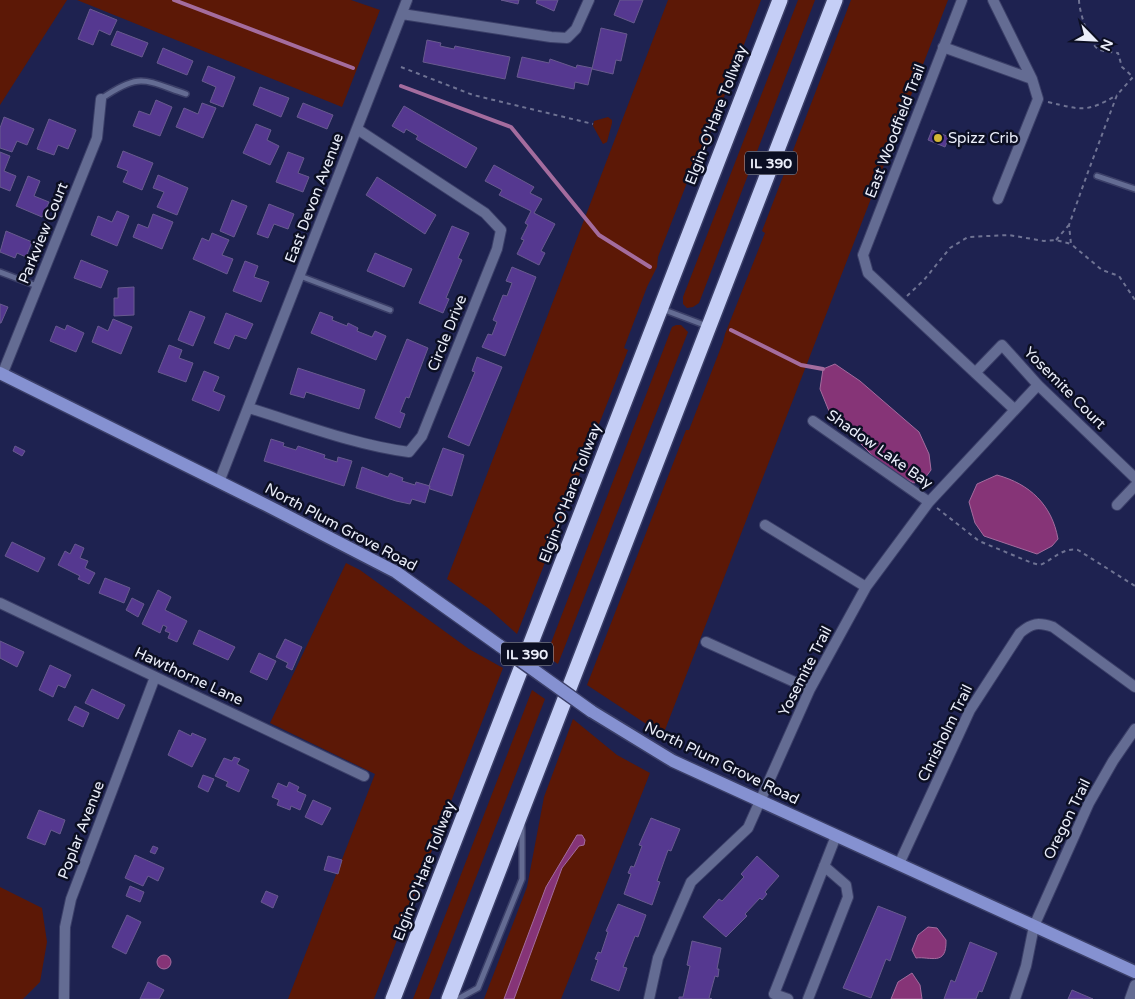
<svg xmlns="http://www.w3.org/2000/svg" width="1135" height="999" viewBox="0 0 1135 999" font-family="'Varela Round',sans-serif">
<rect width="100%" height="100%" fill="#1e2250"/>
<path fill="#5c1806" d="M0 0H67L0 105Z
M77 0H351L380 10 342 107Z
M668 0H761L695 173 690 175 658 257 657 267 647 287 624 348 628 350 517 634 488 608 447 579Z
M798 0H815L699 303 693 307 687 308 683 304V297Z
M851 0H948L663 735 587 685 686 430H689L723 342 725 334 765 233 762 231Z
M608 117 612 120V123L607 142 603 144 593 126 594 121Z
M676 325H681L688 332 558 664 546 656 672 327Z
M346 563 360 570 469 649 503 668 374 999H288L375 774 270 723Z
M532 690 545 699 429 999H413Z
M573 719 617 755 650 773 561 999H484L527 887 544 797Z
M0 887 42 908 47 942 40 982 23 999H0Z"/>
<path fill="#863477" stroke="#a46c9e" d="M835 364 860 381 919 432 929 454 931 470 925 478 914 483 888 471 852 435 833 421 820 389 823 369Z
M997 475C1030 484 1052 505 1058 539L1052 546 1037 554 984 536 975 523 969 502 977 484Z
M577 835H582L585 840 584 845 579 846 562 868 514 999H504L546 887Z
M928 927 937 928 946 940C947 967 930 956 916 958L912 950 918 935Z
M157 962a7 7 0 1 1 14 0a7 7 0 1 1-14 0Z
M912 973 920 985 922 999H891L898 982Z"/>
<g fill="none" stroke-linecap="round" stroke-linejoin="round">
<path stroke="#a46c9e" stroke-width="4" d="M174 0 353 68
M401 86 511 127 599 235 650 267
M731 330 801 365 823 369"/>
</g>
<path fill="#553890" stroke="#685a8e" d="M501 0H519L518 4Z
M537 0H558L554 11 536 3Z
M620 0H643L634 23 614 15Z
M90 9 117 20 110 35 99 30 93 45 78 39Z
M601 28 627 34 621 61 616 60 613 74 592 69Z
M117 31 148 43 142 57 111 45Z
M427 40 441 43 440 46 454 49 455 46 510 57 505 79 423 62Z
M163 48 193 61 187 75 157 63Z
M522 57 549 63 550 59 576 68 577 65 592 68 588 85 575 82 574 89 517 77Z
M208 66 235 77 223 107 210 102 216 87 202 81Z
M260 87 289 98 281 117 253 105Z
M156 100 172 107 160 136 133 126 139 111 150 115Z
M202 103 216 108 203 138 176 127 184 108 198 114Z
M303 103 333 115 327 129 297 117Z
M404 106 477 148 466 168 416 139 418 136 406 129 404 133 392 126Z
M4 117 34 129 27 145 17 141 12 152 0 148V128Z
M49 119 76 130 68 149 58 145 54 155 37 149Z
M256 124 271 130 267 140 279 146 270 165 243 153Z
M932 130 949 137 945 147 928 140Z
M123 151 153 163 142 190 123 182 128 171 117 167Z
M0 152 10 156 4 171 16 176 10 191 0 187Z
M288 152 304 158 298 173 309 177 303 192 276 182Z
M494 165 534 187 530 193 542 199 534 213 555 224 541 251 545 253 539 265 517 254 524 240 521 239 528 225 525 223 531 211 499 195 502 190 485 181Z
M158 175 188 188 177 215 157 207 164 192 153 188Z
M28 176 40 181 34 196 49 202 42 217 16 206Z
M377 177 436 215 425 234 366 195Z
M232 200 247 206 234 237 220 231Z
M269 204 294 214 288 229 274 224 268 238 257 234Z
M117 211 129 216 117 246 91 235 98 216 112 222Z
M153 214 173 222 162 249 133 237 138 224 148 228Z
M452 226 469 233 458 258 462 260 446 298 449 299 443 313 419 303Z
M6 231 32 242 26 257 17 253 15 258 0 252Z
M212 233 229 240 222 255 233 259 227 274 193 259 202 238 209 241Z
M375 253 412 269 404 287 367 271Z
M81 260 108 271 101 288 74 278Z
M245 261 258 266 254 277 269 282 261 302 233 291Z
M512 267 536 277 505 356 482 347 488 334 492 335 497 322 493 320 503 295 507 296 512 283 506 281Z
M134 287V315L114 316V298H118V288Z
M0 304 8 307 1 323H0Z
M190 311 205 317 193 346 178 340Z
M320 312 333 317 332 320 347 326 348 323 358 328 357 331 372 337 375 331 386 336 376 360 311 333Z
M226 313 253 324 246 339 235 335 229 349 214 343Z
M113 319 132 327 121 354 92 342 98 326 108 331Z
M67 325 84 333 76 352 50 341 56 326 65 330Z
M407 339 428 348 409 398 406 397 400 412 405 414 400 428 375 418Z
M169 345 182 350 179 358 193 363 186 382 158 372Z
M477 357 502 367 469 446 448 437 475 372 472 371Z
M298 368 365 390 359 409 306 392 304 398 290 394Z
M204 371 219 377 213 391 225 396 219 411 192 400Z
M271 439 284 443 283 446 296 450 298 446 325 455 324 458 337 462 338 457 352 461 344 486 264 461Z
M15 446 25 451 22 456 13 451Z
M443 448 464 455 452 496 430 489 429 486Z
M362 467 388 477 390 473 403 478 402 481 415 485 416 482 430 486 425 503 412 499 410 504 396 501 356 488Z
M12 542 45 558 38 572 5 556Z
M75 544 84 548 80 558 88 561 85 568 95 573 89 584 78 579 80 576 58 565 65 551 70 554Z
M105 578 130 588 124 603 99 593Z
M158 590 171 597 165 610 187 621 177 642 168 638 170 633 165 631 167 627 163 625 160 633 142 624Z
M132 598 144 604 138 617 126 610Z
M199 630 235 647 228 660 193 644Z
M285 639 302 647 292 670 286 667 288 663 276 657Z
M0 641 24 652 17 667 0 658Z
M259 653 276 661 267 680 250 672Z
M50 665 71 675 65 688 58 685 53 697 39 690Z
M92 689 125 705 118 719 85 703Z
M75 706 89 713 83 727 68 720Z
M179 730 191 736 192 733 206 739 192 767 168 755Z
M234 757 240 759 237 764 249 770 239 792 226 786 228 782 215 776 224 758 232 761Z
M203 775 214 779 208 792 198 787Z
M289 782 299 787 297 791 306 795 300 810 291 806 290 810 277 805 279 800 272 797 278 783 287 787Z
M313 800 331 808 322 825 305 817Z
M39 810 65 820 60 834 51 830 45 845 27 838Z
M651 818 680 829 671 851 668 850 657 881 660 882 652 905 624 894 631 874 628 873 631 866 634 867 642 846 639 845Z
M153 846 158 848 155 854 150 852Z
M135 855 164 868 158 881 148 876 143 886 125 878Z
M328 856 342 860 338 874 324 870Z
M757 856 779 876 765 892 767 894 762 900 760 898 745 914 747 916 726 937 703 917 719 899 722 901 744 877 741 874Z
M130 886 144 892 140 902 126 896Z
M266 891 278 896 273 908 261 902Z
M618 904 646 915 638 937 635 936 623 967 627 968 619 991 591 980 598 960 595 959 598 952 601 953 608 932 606 931Z
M878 906 906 917 890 961 886 959 871 998 843 988Z
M127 915 141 922 126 954 112 947Z
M692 941 721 948 717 969H719L718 977 715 976 709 998 712 999H679V997H683L690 966 687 965Z
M970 942 997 953 982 992 979 991 976 999H944L951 980 955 982Z
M148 982 164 990 159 999H140Z
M1072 990 1093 999H1068Z"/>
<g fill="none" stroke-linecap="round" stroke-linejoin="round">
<defs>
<path id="lane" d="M101 99C140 72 144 80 186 94
M1097 176 1135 189
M0 272 37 286
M300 276 390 310
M662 309 707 326
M458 999 478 988 522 879V825"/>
<path id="street" d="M962 0 863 255 868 273 1014 409
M993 0 1032 79 1038 99 998 199
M402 14 551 37 567 38 576 29 589 0
M943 47 1032 79
M975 373 1002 345 1038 385 1135 478
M2 375 97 138 101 99
M249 408C301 424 355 445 409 452L422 436 497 249 501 230 485 213 357 129
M813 421 929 502
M219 482 407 0
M1117 505 1135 486
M765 525 866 587
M0 603 364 776
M706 642 810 689
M899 864 970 710 1020 633C1032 623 1038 622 1053 627L1135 687
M64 999 65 927 71 899 155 677
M649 999 658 958 691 882 748 828 810 689 866 587 929 502 1038 385
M788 999 774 994 836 836
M808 999 848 897 846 885 824 866
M1015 999 1026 966 1034 926 1089 803 1113 761 1135 729
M1130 999 1135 985"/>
<path id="secondary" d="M0 373 266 505 396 572 500 646
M591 711 673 761 1135 972"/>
<path id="highway" d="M393 999 780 0
M449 999 835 0"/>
</defs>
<use href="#lane" stroke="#3b3f68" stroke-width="8"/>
<use href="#street" stroke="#3b3f68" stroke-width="12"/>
<use href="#secondary" stroke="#3b3f68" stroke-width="15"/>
<use href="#highway" stroke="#3b3f68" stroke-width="18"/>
<path stroke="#6f7393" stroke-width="2" stroke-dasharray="4 4" stroke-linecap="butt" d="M1079 0C1079 11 1089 43 1098 49 1104 52 1112 52 1118 53L1122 67 1133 77 1117 95 1088 172 1069 225 1071 244 1102 270 1119 276 1135 300
M401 67 473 95 593 124
M1048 102C1082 110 1086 113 1117 95
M1056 240 1069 225
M907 296 924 280 950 248 968 237 1009 235 1044 241 1056 240 1071 244
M937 508 979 541 1032 563 1040 565C1054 559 1063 547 1078 550L1135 586"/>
<use href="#lane" stroke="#646c93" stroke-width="5"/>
<use href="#street" stroke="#646c93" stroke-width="10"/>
<use href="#secondary" stroke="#8591d1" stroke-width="12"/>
<use href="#highway" stroke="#c5cef6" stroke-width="15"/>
<defs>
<path id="secondary-bridge" d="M500 646 591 711"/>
</defs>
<use href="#secondary-bridge" stroke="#3b3f68" stroke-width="15" stroke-linecap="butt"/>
<use href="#secondary-bridge" stroke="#8591d1" stroke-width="12"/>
</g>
<circle fill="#d4b635" stroke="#0c0f23" stroke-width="2" cx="938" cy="138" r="5"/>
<g text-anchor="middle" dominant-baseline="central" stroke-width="5" stroke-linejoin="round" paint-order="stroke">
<g fill="#0c0f23" stroke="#a8abba" stroke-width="1">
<rect x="745" y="151.5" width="52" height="23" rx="4"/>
<rect x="501" y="642.5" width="52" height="23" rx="4"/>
</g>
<g font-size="14" font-weight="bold" fill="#ebeefa">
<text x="771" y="163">IL 390</text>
<text x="527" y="654">IL 390</text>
</g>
<g font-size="15" fill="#ebeefa" stroke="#0c0f23">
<text transform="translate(716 115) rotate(-69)">Elgin-O'Hare Tollway</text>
<text transform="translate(895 131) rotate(-69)">East Woodfield Trail</text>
<text transform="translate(314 198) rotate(-69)">East Devon Avenue</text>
<text transform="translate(43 233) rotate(-68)">Parkview Court</text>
<text transform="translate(447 333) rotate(-68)">Circle Drive</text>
<text transform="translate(1065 388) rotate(45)">Yosemite Court</text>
<text transform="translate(880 449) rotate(35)">Shadow Lake Bay</text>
<text transform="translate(570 493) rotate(-69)">Elgin-O'Hare Tollway</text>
<text transform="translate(341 527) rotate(28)">North Plum Grove Road</text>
<text transform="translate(805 671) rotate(-63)">Yosemite Trail</text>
<text transform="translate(189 676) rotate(25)">Hawthorne Lane</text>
<text transform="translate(945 733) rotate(-64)">Chrisholm Trail</text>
<text transform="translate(722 763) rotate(26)">North Plum Grove Road</text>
<text transform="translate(1067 819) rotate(-64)">Oregon Trail</text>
<text transform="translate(81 830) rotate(-69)">Poplar Avenue</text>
<text transform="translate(424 871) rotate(-69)">Elgin-O'Hare Tollway</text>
</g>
<g font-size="15" fill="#ebeefa" stroke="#0c0f23" text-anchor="start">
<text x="948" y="138">Spizz Crib</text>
</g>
</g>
<g transform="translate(1095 40) rotate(114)" stroke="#0c0f23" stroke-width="4" paint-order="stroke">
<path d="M0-4L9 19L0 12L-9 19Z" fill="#ebeefa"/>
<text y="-8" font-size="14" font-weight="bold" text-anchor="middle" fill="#ebeefa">N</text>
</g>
</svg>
